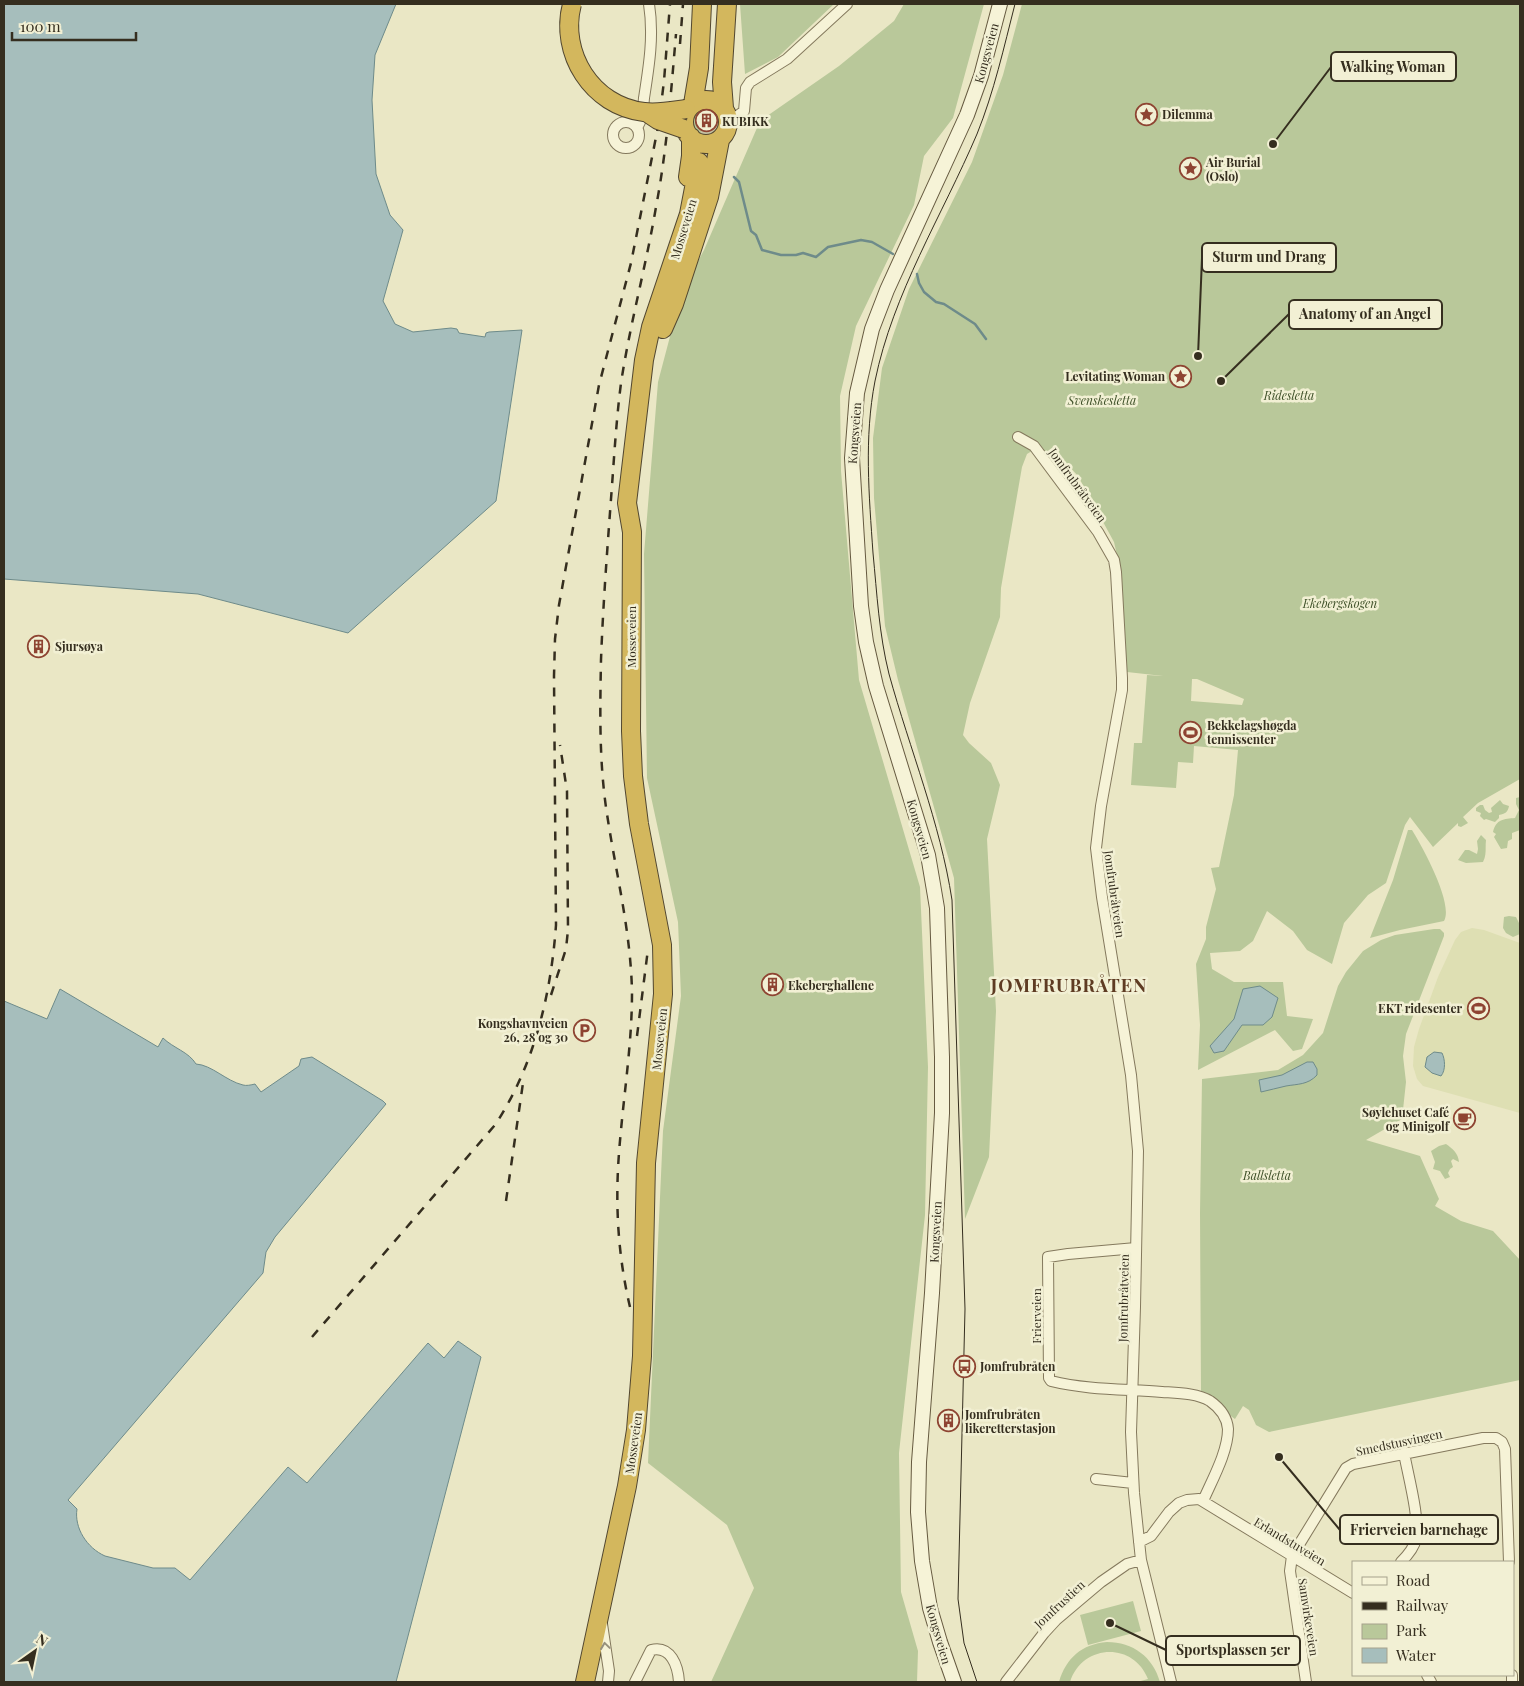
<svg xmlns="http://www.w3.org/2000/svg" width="1524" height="1686" viewBox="0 0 1524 1686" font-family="'Playfair Display',serif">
<rect width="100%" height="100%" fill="#eae7c5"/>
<path fill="#dedfb3" d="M1472 928 1484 930 1520 943V1113L1423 1086 1417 1079 1413 1066 1414 1047 1419 1029 1438 977 1455 940 1461 932Z"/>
<path fill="#b9c89a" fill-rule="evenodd" d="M740 4H834L778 57 745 74Z
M904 4H984L953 118 924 156 914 205 856 326 840 396 841 471 859 680 920 887 928 1067 925 1215 899 1453 901 1592 918 1651 917 1682H711L754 1588 727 1525 648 1463 663 1131 681 996 678 922 647 778 644 554 658 382 682 291 704 250 760 121 839 66 894 21Z
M1022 4H1520V779L1478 803 1463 817 1468 823 1461 827 1458 826V823L1433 847 1410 817 1405 825 1386 883 1368 895 1344 923 1332 964 1307 950 1293 931 1267 911 1253 941 1240 951 1210 953 1212 969 1234 982H1283L1287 1016 1313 1019 1302 1049 1293 1051 1275 1030 1198 1070 1200 1025 1196 964 1206 939V927L1216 889 1211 868 1219 867 1234 795 1238 750 1194 746 1193 763 1178 762 1176 788 1131 785 1134 743H1142L1147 675 1163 676 1127 672 1119 564 1114 542 1078 476 1067 464 1053 455 1035 449 1027 454 1022 467 1001 588 1000 617 970 703 963 735 969 743 991 763 1000 785 987 839 996 1011 989 1157 965 1219 954 878 898 680 885 626 874 498 873 438 882 368 909 289 972 162 1003 75ZM1192 679H1197L1244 699 1242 705 1191 701Z
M692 121a14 14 0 1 1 28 0a14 14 0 1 1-28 0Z
M1520 797V830L1512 833V839L1508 841 1507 848 1501 849 1494 837 1496 834 1493 832C1496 819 1504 819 1515 818L1519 810 1516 804V798Z
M1500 800 1503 804 1509 806C1508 812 1505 814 1499 815V818L1495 822 1486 819 1484 820 1480 816 1481 813 1476 811V808L1480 805H1483L1485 810 1489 813 1492 812 1491 808Z
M1408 830H1412C1422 846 1454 904 1444 921L1400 930 1370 938 1393 880Z
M1481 835 1486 840C1485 848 1487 854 1483 862L1466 863 1458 860 1465 850H1469L1477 854 1478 849 1477 841Z
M1509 916 1516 917 1520 925V934L1513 937 1506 933 1503 928 1504 917Z
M1434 929H1440L1444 933V936L1406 1034 1403 1056 1406 1082 1402 1119 1366 1140 1420 1156 1439 1199 1435 1206 1461 1221 1493 1231 1520 1260V1380L1269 1432 1256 1425 1249 1410 1243 1406 1235 1419 1201 1395 1200 1213 1202 1079 1278 1070 1303 1055 1323 1033 1338 986 1346 972 1363 951 1381 940 1395 935Z
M1446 1144C1453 1149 1458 1153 1459 1162L1453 1159 1451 1161 1453 1167 1450 1169 1448 1173 1450 1177 1445 1179 1440 1171 1433 1169 1435 1162 1431 1151 1439 1146Z
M1133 1601 1141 1631 1088 1645 1080 1615Z
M1107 1642C1133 1642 1153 1657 1160 1682H1137L1148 1679C1133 1641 1082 1644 1070 1682H1059C1066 1658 1082 1644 1107 1642Z"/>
<path fill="#a6bebc" stroke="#6e8b8a" d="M4 4H396L375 55 372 100 376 174 390 215 403 230 383 301 395 324 413 332 451 328 457 329 459 333 485 337 486 333 489 332 522 330 496 501 348 633 198 594 4 579Z
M1260 986 1278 998 1272 1017 1263 1025H1242L1224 1051 1214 1053 1210 1046 1234 1019 1243 989Z
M60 989 158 1047 163 1038C173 1048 189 1052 196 1064 212 1065 226 1081 243 1085 246 1086 251 1085 255 1084L261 1092 299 1066 301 1059 312 1057 383 1101 386 1104 275 1237 266 1252 263 1273 68 1500 77 1509C74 1528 87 1548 105 1556L153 1568H175L190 1580 288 1467 307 1483 428 1343 444 1358 458 1341 481 1357 396 1682H4V1001L47 1019Z
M1434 1052 1442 1053C1445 1059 1446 1070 1441 1076L1432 1073 1425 1067 1427 1057Z
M1307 1062H1313L1317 1069V1075C1308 1085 1297 1084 1286 1086 1278 1088 1269 1090 1261 1092L1259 1080 1282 1075Z"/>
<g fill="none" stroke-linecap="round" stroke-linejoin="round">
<path stroke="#6e8b8a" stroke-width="2.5" d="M734 177 739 182 751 231 756 235 762 250 781 255H796L803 253 816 257 828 247 861 240 872 242 893 254
M917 274 919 283 924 292 936 302 944 304 975 324 986 339"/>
<path stroke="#c6c2a4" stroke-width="18" stroke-dasharray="18 9" stroke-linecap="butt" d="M706 162 711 124 713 90"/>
<defs>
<path id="street" d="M729 119 736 117 744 111 746 88 750 82 787 59 847 4
M613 135a13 13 0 1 1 26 0a13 13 0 1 1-26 0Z
M637 128C643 118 643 109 644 98 649 66 654 36 649 4
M1018 437 1034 446 1098 532 1114 560 1116 572 1122 678V690L1101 806 1096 848 1102 897 1131 1075 1138 1151 1135 1307 1131 1432 1134 1493 1141 1560 1171 1682
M1136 1248 1068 1254 1048 1257 1049 1378 1051 1381C1087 1390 1125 1389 1162 1392 1177 1393 1197 1393 1210 1401 1220 1408 1227 1417 1228 1429 1228 1452 1212 1480 1203 1501
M1096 1479 1133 1483
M1139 1542 1151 1536 1169 1512 1179 1503 1187 1500 1199 1499 1353 1593
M1401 1562C1407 1556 1414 1548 1416 1539 1420 1519 1408 1475 1404 1453
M602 1624 609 1671 608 1682
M1427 1675 1431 1682
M1512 1675V1682
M635 1682 651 1650C671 1645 678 1666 679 1682
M1006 1682 1044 1633 1056 1620 1101 1582 1127 1564 1141 1560
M1306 1682 1290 1571 1292 1556 1346 1468 1353 1464 1483 1438H1496L1502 1442 1505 1449 1509 1562"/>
<path id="secondary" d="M954 1682 940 1642 930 1608 922 1561 918 1512 919 1462 932 1293 942 1113V1057L937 908 928 855 876 686 866 642 861 606 852 458 857 393 872 329 887 290 967 115 981 76 1000 4"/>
<path id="highway" d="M684 122a22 22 0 1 1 44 0a22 22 0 1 1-44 0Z
M693 104 699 68 702 4
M724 108 722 82 727 4
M688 177 691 156V137
M663 329 674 304 709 197 720 140
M585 1682 627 1486 636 1430 642 1356 646 1163 663 994 662 945 639 824 633 776 631 731 632 532 627 503 644 360 651 327 689 214 699 162"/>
</defs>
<use href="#street" stroke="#84795d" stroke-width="12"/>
<use href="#secondary" stroke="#665a40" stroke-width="16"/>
<use href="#highway" stroke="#524730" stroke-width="20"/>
<use href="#street" stroke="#f6f3d7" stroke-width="10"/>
<use href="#secondary" stroke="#f6f3d7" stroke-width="14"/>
<use href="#highway" stroke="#d3b75d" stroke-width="18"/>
<path stroke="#352e1f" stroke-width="1" d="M977 1682 964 1643 958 1599 965 1309 952 900C940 822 910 750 889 674 879 634 877 594 873 553 869 495 864 438 875 381 893 293 942 216 977 134 994 92 1004 47 1015 4"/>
<path stroke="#352e1f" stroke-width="2.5" stroke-dasharray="9 9" stroke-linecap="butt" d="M680 44 683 4
M551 995 566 949 568 930 567 791 560 745
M637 1036 648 949
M506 1201 523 1083
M630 1307C618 1256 615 1205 619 1153 623 1099 632 1046 632 993 631 932 616 874 607 814 599 763 600 711 601 660 603 606 607 553 611 499 614 460 616 422 621 383 630 324 646 266 656 207 667 149 671 92 676 34
M312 1337 495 1125C534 1066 551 995 556 925L554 676 555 639 559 605 599 385 631 263 659 122 664 81 670 4"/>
<defs>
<path id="highway-bridge" d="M572 4C559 53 592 106 644 112 657 114 672 111 686 109
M649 114 658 120 684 129"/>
</defs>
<use href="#highway-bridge" stroke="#524730" stroke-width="20" stroke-linecap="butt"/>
<use href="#highway-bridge" stroke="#d3b75d" stroke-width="18"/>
</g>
<defs><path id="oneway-chevron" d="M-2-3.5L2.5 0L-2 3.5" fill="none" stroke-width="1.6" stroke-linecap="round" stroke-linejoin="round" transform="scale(1.25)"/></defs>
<use stroke="#96907b" href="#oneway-chevron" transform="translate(605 1646) rotate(-98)"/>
<defs>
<symbol id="sight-ring" viewBox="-11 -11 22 22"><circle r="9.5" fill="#f2f0d4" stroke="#8e4432" stroke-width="1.5"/><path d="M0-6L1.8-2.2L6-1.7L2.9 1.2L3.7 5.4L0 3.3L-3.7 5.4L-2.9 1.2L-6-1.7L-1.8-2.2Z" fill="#8e4432"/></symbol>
<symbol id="building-ring" viewBox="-11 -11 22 22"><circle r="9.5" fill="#f2f0d4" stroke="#8e4432" stroke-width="1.5"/><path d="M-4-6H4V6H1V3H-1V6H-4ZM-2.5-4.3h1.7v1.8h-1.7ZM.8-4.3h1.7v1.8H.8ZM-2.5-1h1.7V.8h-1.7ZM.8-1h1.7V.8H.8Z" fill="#8e4432"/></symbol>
<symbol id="stadium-ring" viewBox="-11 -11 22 22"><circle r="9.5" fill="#f2f0d4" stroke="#8e4432" stroke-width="1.5"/><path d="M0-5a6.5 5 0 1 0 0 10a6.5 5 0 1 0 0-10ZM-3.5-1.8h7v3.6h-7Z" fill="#8e4432"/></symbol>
<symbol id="parking-ring" viewBox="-11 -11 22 22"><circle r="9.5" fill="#f2f0d4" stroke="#8e4432" stroke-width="1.5"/><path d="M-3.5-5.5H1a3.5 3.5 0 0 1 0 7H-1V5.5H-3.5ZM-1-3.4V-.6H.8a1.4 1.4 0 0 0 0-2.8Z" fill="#8e4432"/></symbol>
<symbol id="cafe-ring" viewBox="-11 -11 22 22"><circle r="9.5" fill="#f2f0d4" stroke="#8e4432" stroke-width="1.5"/><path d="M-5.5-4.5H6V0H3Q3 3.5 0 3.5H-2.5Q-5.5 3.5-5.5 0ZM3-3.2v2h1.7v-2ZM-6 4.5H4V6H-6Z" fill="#8e4432"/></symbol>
<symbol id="bus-ring" viewBox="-11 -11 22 22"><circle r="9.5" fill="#f2f0d4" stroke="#8e4432" stroke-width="1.5"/><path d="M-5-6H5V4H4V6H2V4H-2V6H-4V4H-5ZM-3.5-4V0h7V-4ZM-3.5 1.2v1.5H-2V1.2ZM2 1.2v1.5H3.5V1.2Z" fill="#8e4432"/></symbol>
</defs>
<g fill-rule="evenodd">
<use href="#sight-ring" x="1134" y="102" width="25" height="25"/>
<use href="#building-ring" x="694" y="108" width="25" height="25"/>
<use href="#sight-ring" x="1178" y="156" width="25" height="25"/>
<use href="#sight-ring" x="1168" y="364" width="25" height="25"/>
<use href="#building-ring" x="26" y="634" width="25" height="25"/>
<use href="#stadium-ring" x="1178" y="720" width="25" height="25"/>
<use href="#building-ring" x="760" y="972" width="25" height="25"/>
<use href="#stadium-ring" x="1466" y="996" width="25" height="25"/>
<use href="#parking-ring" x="572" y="1018" width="25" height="25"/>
<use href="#cafe-ring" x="1452" y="1106" width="25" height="25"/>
<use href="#bus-ring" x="952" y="1354" width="25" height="25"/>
<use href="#building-ring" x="936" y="1408" width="25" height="25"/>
</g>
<g text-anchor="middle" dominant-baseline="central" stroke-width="5" stroke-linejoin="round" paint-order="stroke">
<g font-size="12" fill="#352e1f" stroke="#f2f0d4">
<text transform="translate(986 53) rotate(-75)">Kongsveien</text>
<text transform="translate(683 229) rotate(-73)">Mosseveien</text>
<text transform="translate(854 433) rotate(-86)">Kongsveien</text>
<text transform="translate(1078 485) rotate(54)">Jomfrubråtveien</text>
<text transform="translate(631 637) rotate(-90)">Mosseveien</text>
<text transform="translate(920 829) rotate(74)">Kongsveien</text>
<text transform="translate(1115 894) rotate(82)">Jomfrubråtveien</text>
<text transform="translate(659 1039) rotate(-84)">Mosseveien</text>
<text transform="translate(935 1232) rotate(-87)">Kongsveien</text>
<text transform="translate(1123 1298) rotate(-89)">Jomfrubråtveien</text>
<text transform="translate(1036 1316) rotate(-90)">Frierveien</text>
<text transform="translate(1399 1442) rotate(-12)">Smedstusvingen</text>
<text transform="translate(633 1443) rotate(-82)">Mosseveien</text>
<text transform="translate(1290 1541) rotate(31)">Erlandstuveien</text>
<text transform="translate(1059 1604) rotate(-43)">Jomfrustien</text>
<text transform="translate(1309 1617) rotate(81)">Samvirkeveien</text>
<text transform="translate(939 1634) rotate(74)">Kongsveien</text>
</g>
<g font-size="12" font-weight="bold" fill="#352e1f" stroke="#f2f0d4" text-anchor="start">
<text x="1162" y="114">Dilemma</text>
<text x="722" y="121">KUBIKK</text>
<text x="1206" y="162">Air Burial<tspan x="1206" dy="14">(Oslo)</tspan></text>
<text x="1165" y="376" text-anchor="end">Levitating Woman</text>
<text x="55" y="646">Sjursøya</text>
<text x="1207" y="725">Bekkelagshøgda<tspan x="1207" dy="14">tennissenter</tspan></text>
<text x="788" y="985">Ekeberghallene</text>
<text x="1462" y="1008" text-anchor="end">EKT ridesenter</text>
<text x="568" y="1023" text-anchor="end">Kongshavnveien<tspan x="568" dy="14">26, 28 og 30</tspan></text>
<text x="1449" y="1112" text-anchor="end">Søylehuset Café<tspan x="1449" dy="14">og Minigolf</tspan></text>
<text x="980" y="1366">Jomfrubråten</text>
<text x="965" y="1414">Jomfrubråten<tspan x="965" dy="14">likeretterstasjon</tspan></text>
</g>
<g font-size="12" font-style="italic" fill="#3e5028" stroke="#f2f0d4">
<text x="1289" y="395">Ridesletta</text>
<text x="1102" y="400">Svenskesletta</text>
<text x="1340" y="603">Ekebergskogen</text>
<text x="1267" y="1175">Ballsletta</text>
</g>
<g font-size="18" font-weight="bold" letter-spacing="1" fill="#5e3b22" stroke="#f2f0d4">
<text x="1069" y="985">JOMFRUBRÅTEN</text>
</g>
</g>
<path fill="none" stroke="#352e1f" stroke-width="2" d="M1273 144L1331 67M1198 356L1202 258M1221 381L1289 314M1279 1457L1340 1530M1110 1623L1166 1650"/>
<g fill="#352e1f" stroke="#f2f0d4" stroke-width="2">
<circle cx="1273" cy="144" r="5"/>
<circle cx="1198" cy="356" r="5"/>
<circle cx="1221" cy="381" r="5"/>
<circle cx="1279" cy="1457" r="5"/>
<circle cx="1110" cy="1623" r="5"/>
</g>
<g fill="#f2f0d4" stroke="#352e1f" stroke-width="2">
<rect x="1331" y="52" width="125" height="29" rx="5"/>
<rect x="1202" y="243" width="134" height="29" rx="5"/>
<rect x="1289" y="300" width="153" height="29" rx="5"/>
<rect x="1340" y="1515" width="158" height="29" rx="5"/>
<rect x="1166" y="1636" width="134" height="29" rx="5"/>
</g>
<g font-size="14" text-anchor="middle" font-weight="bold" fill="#352e1f">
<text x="1393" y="72">Walking Woman</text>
<text x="1269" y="262">Sturm und Drang</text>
<text x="1365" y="319">Anatomy of an Angel</text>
<text x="1419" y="1535">Frierveien barnehage</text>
<text x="1233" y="1655">Sportsplassen 5er</text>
</g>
<rect width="1524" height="1686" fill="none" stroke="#352e1f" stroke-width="10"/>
<rect x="1352" y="1561" width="162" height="115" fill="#f2f0d4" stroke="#a6a28c"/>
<rect x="1362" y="1577" width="25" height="8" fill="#f6f3d7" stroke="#a6a28c"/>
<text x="1396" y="1586" font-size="15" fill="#352e1f">Road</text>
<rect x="1362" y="1602" width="25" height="8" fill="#352e1f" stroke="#a6a28c"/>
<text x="1396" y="1611" font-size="15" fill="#352e1f">Railway</text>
<rect x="1362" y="1624" width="25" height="15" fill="#b9c89a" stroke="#a6a28c"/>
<text x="1396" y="1636" font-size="15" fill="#352e1f">Park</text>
<rect x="1362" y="1648" width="25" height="15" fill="#a6bebc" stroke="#a6a28c"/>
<text x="1396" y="1661" font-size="15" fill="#352e1f">Water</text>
<g transform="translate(35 1651) rotate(33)" stroke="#f2f0d4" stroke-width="4" paint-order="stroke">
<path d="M0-4L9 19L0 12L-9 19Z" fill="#352e1f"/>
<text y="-8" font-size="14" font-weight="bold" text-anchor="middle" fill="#352e1f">N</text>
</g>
<path d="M12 32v8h124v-8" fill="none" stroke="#352e1f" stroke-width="2.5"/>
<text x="20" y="32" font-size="15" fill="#352e1f" stroke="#f2f0d4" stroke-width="4" paint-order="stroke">100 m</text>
</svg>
